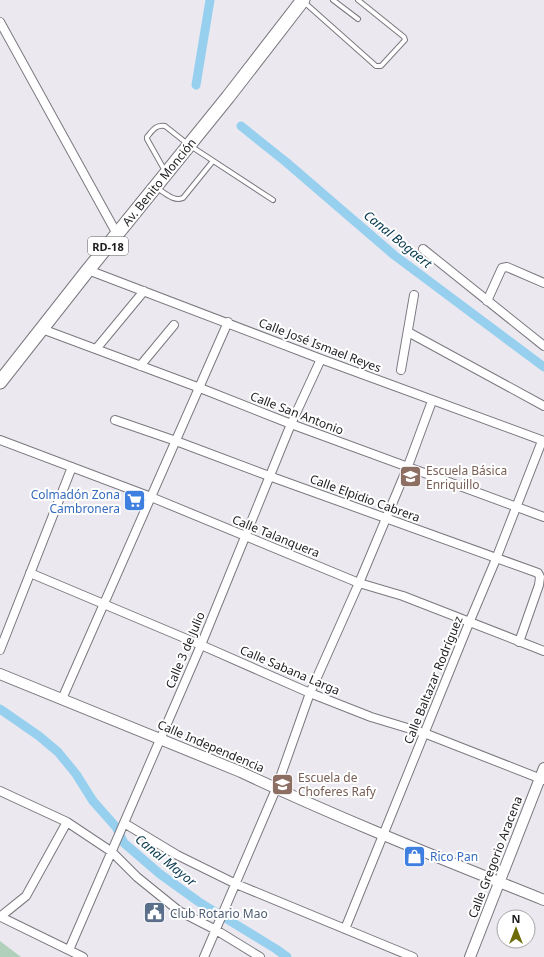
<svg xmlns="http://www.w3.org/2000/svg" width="544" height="957" viewBox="0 0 544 957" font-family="'Noto Sans',sans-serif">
<rect width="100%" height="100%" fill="#ebe8f0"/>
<path fill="#b1d0bb" d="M0 941 21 957H0Z"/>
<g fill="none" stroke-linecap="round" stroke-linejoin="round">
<path stroke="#97d0ef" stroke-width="9" d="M196 85 210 0
M241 126 286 162 394 255 544 367
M0 709 39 736 58 752 76 774 93 801 116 827 124 843 160 874 199 902 276 949 287 957"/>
<defs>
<path id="service" d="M333 0 358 19
M304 2 376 66H381L405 40 404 37 358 0
M165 171 147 139V137C152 131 156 124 165 126L189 145 273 200
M157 188C165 193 174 202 183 198L213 161"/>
<path id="minor" d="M0 22 117 234
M423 249 544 346
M88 270 321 359 544 441
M487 301 502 268 507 267 544 283
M42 329 200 388 291 424 544 517
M408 332 544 406
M96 349 144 291
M140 366 174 325
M401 370 414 295
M115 420 176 441 269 476 538 573 540 577 539 585 519 642
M0 440 151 497 359 583 403 596 544 651
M30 573 201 645 310 693 371 717 424 733 544 780
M0 650 72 467
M62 699 228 322
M0 791 67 822 112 852 137 877 179 911 216 930 260 957
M124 823 177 855 236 884 413 957
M0 917 26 896 67 822
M1 917 83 957
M345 929 469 623 496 559 542 441
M69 950 201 645 291 424 321 359
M204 957 276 789 310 693 359 583 408 466 432 401"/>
<path id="tertiary" d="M0 674 241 772C340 819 442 859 544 900
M470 957 544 768"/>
<path id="primary" d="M0 382 88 270 228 97 303 0"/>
</defs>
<use href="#service" stroke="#7b787f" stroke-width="6"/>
<use href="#minor" stroke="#7b787f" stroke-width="10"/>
<use href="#tertiary" stroke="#7b787f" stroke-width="12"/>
<use href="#primary" stroke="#7b787f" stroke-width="15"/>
<use href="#service" stroke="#fff" stroke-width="4"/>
<use href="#minor" stroke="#fff" stroke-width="8"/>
<use href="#tertiary" stroke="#fff" stroke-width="10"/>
<use href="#primary" stroke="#fff" stroke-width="13"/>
</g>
<defs>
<symbol id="school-square" viewBox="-11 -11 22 22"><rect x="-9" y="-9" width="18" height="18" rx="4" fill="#8d6e63" stroke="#fff"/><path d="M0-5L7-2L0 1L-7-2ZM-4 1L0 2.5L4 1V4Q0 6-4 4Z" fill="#fff"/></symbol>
<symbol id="supermarket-square" viewBox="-11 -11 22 22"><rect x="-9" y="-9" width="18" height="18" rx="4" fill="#3f7fe0" stroke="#fff"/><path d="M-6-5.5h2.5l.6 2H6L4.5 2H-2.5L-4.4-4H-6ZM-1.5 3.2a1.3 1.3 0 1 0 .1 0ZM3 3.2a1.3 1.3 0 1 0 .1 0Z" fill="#fff"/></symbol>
<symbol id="shop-square" viewBox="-11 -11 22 22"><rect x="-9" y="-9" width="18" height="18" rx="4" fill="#3f7fe0" stroke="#fff"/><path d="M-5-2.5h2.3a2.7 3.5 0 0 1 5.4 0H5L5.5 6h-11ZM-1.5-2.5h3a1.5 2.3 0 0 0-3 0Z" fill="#fff"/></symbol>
<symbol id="civic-square" viewBox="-11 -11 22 22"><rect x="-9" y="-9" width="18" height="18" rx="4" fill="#5c6f8a" stroke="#fff"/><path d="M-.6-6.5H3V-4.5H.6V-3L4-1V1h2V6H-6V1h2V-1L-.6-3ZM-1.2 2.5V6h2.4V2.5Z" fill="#fff"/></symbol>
</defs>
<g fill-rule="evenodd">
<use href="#school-square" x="398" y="464" width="25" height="25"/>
<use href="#supermarket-square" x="122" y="488" width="25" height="25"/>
<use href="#school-square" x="270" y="772" width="25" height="25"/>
<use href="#shop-square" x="402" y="844" width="25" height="25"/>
<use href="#civic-square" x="142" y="900" width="25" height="25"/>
</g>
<g text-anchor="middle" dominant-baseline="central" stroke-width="4" stroke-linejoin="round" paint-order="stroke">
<rect fill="#fff" stroke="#616062" stroke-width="1" x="88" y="237" width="40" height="18" rx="3"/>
<g font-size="11" font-weight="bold" fill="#1d1c1f">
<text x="108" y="246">RD-18</text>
</g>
<g font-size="12" fill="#1d1c1f" stroke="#fff">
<text transform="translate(159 182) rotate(-51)">Av. Benito Monción</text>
<text transform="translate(320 345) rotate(21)">Calle José Ismael Reyes</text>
<text transform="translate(297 413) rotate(21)">Calle San Antonio</text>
<text transform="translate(365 498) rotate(20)">Calle Elpidio Cabrera</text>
<text transform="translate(276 536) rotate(22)">Calle Talanquera</text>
<text transform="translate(185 650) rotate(-67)">Calle 3 de Julio</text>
<text transform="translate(290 670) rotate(23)">Calle Sabana Larga</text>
<text transform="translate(433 680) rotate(-68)">Calle Baltazar Rodríguez</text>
<text transform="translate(211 746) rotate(23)">Calle Independencia</text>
<text transform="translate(495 857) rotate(-69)">Calle Gregorio Aracena</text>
</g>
<g font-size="12" fill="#785e54" stroke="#fff" text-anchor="start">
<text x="426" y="470">Escuela Básica<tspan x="426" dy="14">Enriquillo</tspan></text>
<text x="298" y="777">Escuela de<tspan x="298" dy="14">Choferes Rafy</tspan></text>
</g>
<g font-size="12" fill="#366cbe" stroke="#fff" text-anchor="end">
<text x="120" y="494">Colmadón Zona<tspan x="120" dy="14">Cambronera</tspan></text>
<text x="430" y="856" text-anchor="start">Rico Pan</text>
</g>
<g font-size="12" fill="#4e5e75" stroke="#fff" text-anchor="start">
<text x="170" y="913">Club Rotario Mao</text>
</g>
<g font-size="13" font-style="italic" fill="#06384d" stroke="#fff">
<text transform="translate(398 239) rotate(39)">Canal Bogaert</text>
<text transform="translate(166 860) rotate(39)">Canal Mayor</text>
</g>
</g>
<g transform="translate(516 929)"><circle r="19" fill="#ffffff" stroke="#a5a4a5"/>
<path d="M0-3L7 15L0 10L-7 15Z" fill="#6d6b07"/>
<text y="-6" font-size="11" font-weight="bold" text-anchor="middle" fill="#1d1c1f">N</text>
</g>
</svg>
